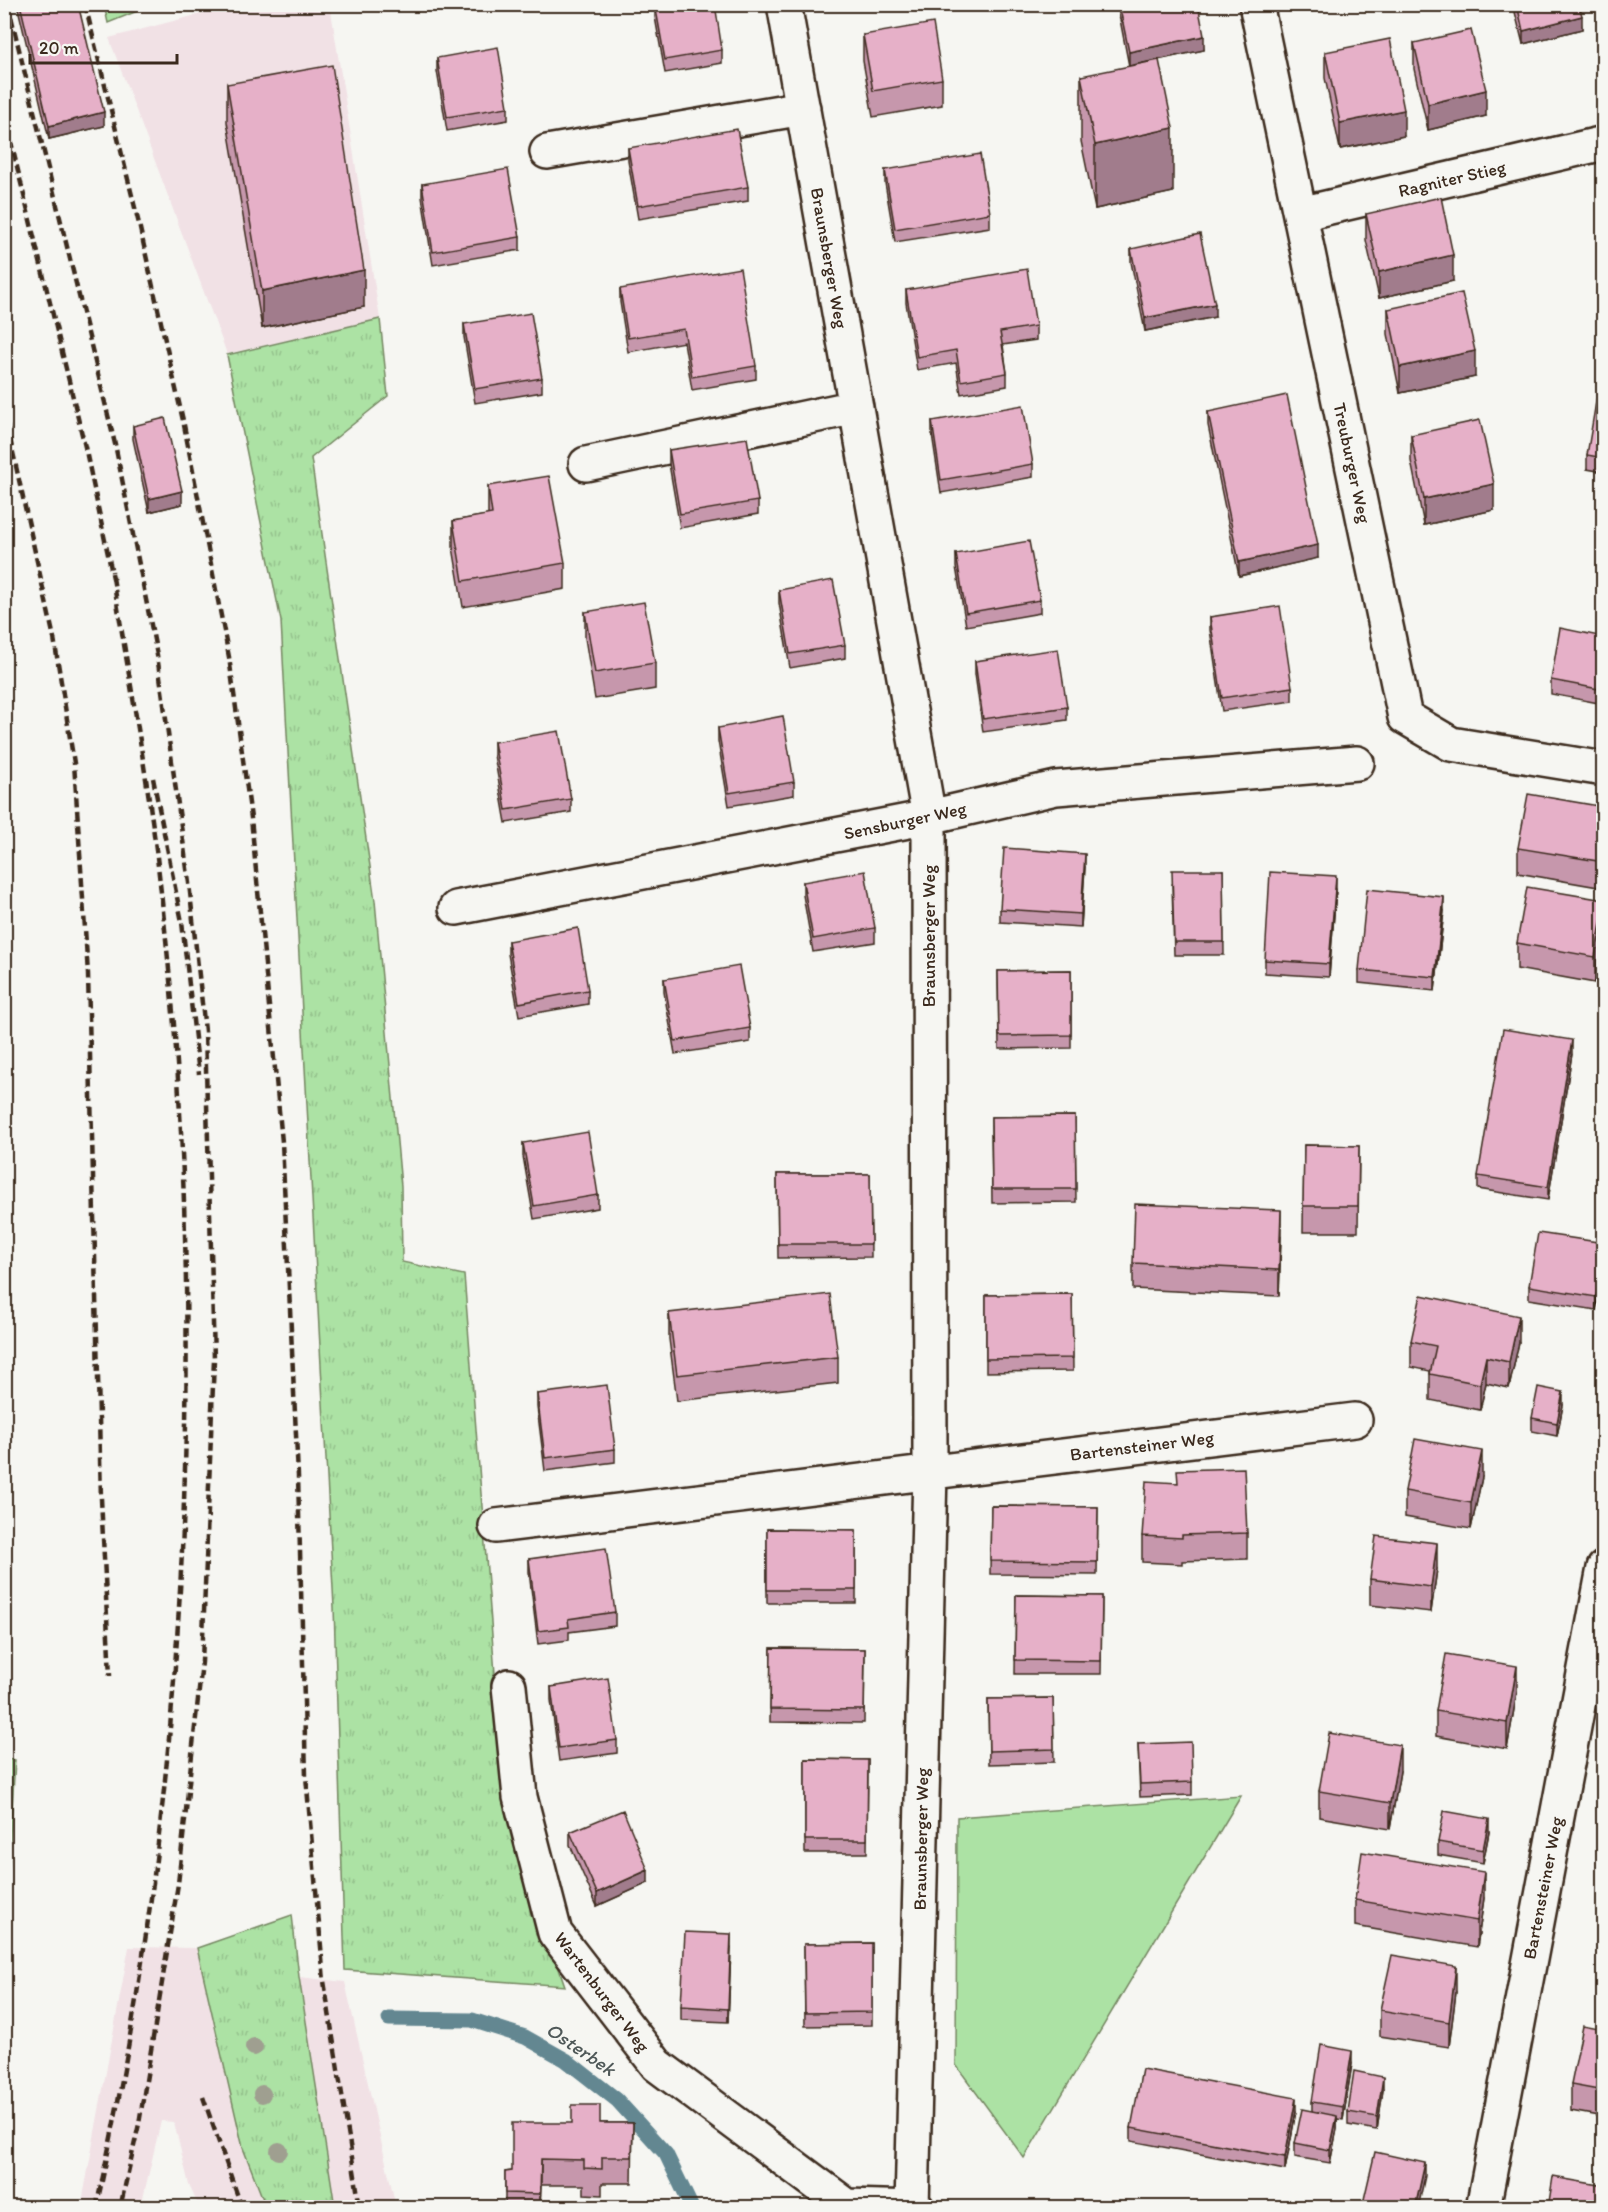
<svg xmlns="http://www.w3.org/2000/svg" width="1608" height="2212" viewBox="0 0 1608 2212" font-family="Itim,sans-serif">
<defs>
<pattern id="grass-tufts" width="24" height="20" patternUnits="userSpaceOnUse" patternTransform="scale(1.5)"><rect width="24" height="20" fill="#ace2a4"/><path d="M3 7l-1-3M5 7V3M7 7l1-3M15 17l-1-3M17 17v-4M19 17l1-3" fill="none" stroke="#95c28d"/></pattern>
</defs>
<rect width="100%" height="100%" fill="#f6f6f2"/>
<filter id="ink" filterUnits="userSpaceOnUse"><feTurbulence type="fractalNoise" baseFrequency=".0167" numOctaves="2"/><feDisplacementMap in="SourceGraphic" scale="12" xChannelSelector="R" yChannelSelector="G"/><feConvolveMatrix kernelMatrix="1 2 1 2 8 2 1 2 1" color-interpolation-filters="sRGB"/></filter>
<g filter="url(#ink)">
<path fill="#f1e1e5" d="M234 5H330L380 319 227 354 109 38Z
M129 1947 197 1948 243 2147 266 2207H199L189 2185 174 2122 161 2121 141 2207 81 2208Z
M299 1977 345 1982 396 2207H335Z"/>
<path fill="url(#grass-tufts)" stroke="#748661" stroke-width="1.5" d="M104 5V4L152 5 108 23Z
M380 319 388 396 311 458 375 901 401 1186 402 1262 464 1275 506 1815 565 1986 345 1970 334 1607 281 621 227 355Z
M292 1915 299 1977 335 2207H266L243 2148 197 1948Z"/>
<path fill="#ace2a4" stroke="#748661" stroke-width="1.5" d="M5 1759 15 1760 5 1923 4 1759Z
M1241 1796 1024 2158 956 2065 957 1817Z"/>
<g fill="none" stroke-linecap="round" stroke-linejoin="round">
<path stroke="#638791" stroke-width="15" d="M389 2019 472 2020 525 2037 566 2060 617 2100 666 2154 692 2208"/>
<defs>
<path id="street" d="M784 4 929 817 930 1472 912 2207
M1256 4 1405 717 1451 744 1604 769
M547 152 803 108
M1300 214 1604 143
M586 464 856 407
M456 908 929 817 1056 788 1357 763
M496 1526 1355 1420
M509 1686 520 1797 555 1933 657 2065 847 2206 917 2208
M1483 2208 1604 1568"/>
</defs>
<use href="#street" stroke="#3b2a1e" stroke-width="38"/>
<use href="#street" stroke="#f6f6f2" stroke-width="33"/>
<path stroke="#3b2a1e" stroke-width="4.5" stroke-dasharray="9 4.5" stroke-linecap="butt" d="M8 4 115 444 157 655 189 883 205 1031 214 1359 202 1662 178 1884 139 2124 120 2208
M85 4 139 224 184 425 229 657 251 818 282 1142 298 1476 306 1776 324 1981 360 2208
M4 113 86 451 113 578
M4 412 54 638 74 763 88 974 101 1498 110 1676
M153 778 182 922 199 1074
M203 2097 242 2208
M96 2208C179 1837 202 1442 177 1063 172 995 165 926 157 857 145 762 127 666 112 571"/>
</g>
<g fill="#9f9f90">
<circle cx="254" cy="2047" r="9"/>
<circle cx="262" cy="2094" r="9"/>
<circle cx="279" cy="2151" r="9"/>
</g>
<path fill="#c697ac" stroke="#3b2a1e" stroke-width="1.5" d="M17 4H78L104 126 49 139Z
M440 4H465L441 9Z
M655 4 722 50V63L665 73 655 17Z
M1117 4H1198L1204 50 1129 66Z
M1513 4H1579L1582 29 1523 44Z
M863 35 942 79V105L873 117 863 61Z
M1414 43 1486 116 1428 130 1414 69Z
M1325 52 1404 136 1340 149 1325 78Z
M437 58 508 107V120L447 131 437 71Z
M1081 76 1173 192 1095 209 1081 141Z
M227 84 364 307 262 328 227 122Z
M628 148 748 187V201L638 219 628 161Z
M885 170 990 213V227L895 242 885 183Z
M422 184 520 237V250L433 265 422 197Z
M1366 214 1453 281 1379 298 1366 240Z
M1131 249 1215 317 1145 331 1131 262Z
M620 289 756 366V379L692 390 684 342 628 352 620 302Z
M906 290 1036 326V340L1003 345 1007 373V386L961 394 956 363 917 370 906 303Z
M1388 309 1475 377 1400 393 1388 334Z
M464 324 542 378V392L475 403 464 337Z
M1604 397V472L1587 469V455Z
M1208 412 1318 558 1239 576 1208 425Z
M932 421 1033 464V477L941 493 932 434Z
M133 426 182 504 149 512 133 439Z
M1411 435 1494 510 1424 525 1411 461Z
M669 450 758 501V514L680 528 669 464Z
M488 486 565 563V589L463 607 453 547V521L488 515Z
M956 554 1040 600V613L966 626 956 567Z
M779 590 845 645V658L790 668 779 603Z
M585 612 655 663V689L595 699 585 638Z
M1210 617 1292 687V701L1222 711 1210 630Z
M1604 637V704L1551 694V680Z
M975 661 1067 707V720L983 732 975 674Z
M718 728 794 782V795L729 806 718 741Z
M494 742 571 799V812L506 823 494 755Z
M1604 807V888L1518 873V848Z
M1085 867 1081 927 1000 922V909Z
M1223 870 1224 955H1174L1172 884Z
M803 882 875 928V942L813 952 803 895Z
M1336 890 1329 977 1265 973V960Z
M1604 900 1595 983 1517 969V943Z
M1444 911 1435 991 1359 983V970Z
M4 929 7 1006V1019H4Z
M508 941 588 990V1004L519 1016 508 954Z
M1071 970V1048L999 1049 998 971Z
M664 979 750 1028V1042L675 1054 664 992Z
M1572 1054 1548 1200 1478 1189V1176Z
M1075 1116 1076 1202 992 1203 991 1117Z
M523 1143 598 1195V1208L534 1219 523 1156Z
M1304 1145 1359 1146 1358 1232H1303Z
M777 1174H870L871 1257 778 1258Z
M1281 1236 1279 1296 1133 1289V1263Z
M1604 1243V1268L1596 1310 1529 1299V1286Z
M1072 1294 1073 1371 986 1372V1295Z
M669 1313 838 1357V1383L677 1401 669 1339Z
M1411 1341 1519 1342 1509 1388 1486 1383 1480 1410 1430 1400V1371L1411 1367Z
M537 1394 615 1449V1462L545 1471 537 1407Z
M1563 1405 1557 1436 1532 1431V1418Z
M1482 1477 1471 1529 1405 1517V1491Z
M1177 1483 1247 1533V1559L1182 1561V1564L1142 1562V1536Z
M991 1506 1098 1507 1097 1575 990 1574Z
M767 1529 856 1530V1603H767Z
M529 1559 615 1612V1626L569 1632V1640L538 1644 529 1572Z
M1437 1569 1431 1612 1370 1605V1579Z
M1016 1595 1102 1596 1101 1674H1015Z
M771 1648 865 1649 864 1723 770 1722Z
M551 1687 617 1740V1753L559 1761 551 1700Z
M1517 1692 1507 1749 1436 1736V1711Z
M1053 1698 1054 1762 989 1764 988 1699Z
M1138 1744 1192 1782V1795L1140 1797Z
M805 1759 868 1760 867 1853H805Z
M1400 1771 1390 1829 1319 1817V1791Z
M570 1832 648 1883 597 1906 570 1845Z
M1489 1832 1483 1863 1438 1855V1842Z
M1484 1898 1477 1947 1355 1926V1900Z
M1604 1930V1988L1600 1987V1962Z
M872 1943V2025L805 2026 804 1944Z
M731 1948 728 2022 681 2020V2006Z
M1456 1992 1449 2047 1380 2036V2010Z
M1604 2030V2117L1571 2111V2085Z
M1352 2064 1343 2120 1337 2119V2129L1330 2163 1295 2157V2143L1312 2111V2102Z
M1383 2090 1377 2130 1348 2125V2112Z
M1296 2111 1285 2170 1131 2141V2128Z
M572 2123H633L632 2183H602V2195L584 2194V2185H541L540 2208H505V2172L512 2171Z"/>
<path fill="#a17b8c" stroke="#3b2a1e" stroke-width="1.5" d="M1582 16V29L1523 44V31Z
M1204 36V50L1129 66V52Z
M1486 90V116L1428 130V104Z
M1404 110V136L1340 149V123Z
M104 112V126L49 139V126Z
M1173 128V192L1095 209V145Z
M4 136H8V149L4 150Z
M1453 255V281L1379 298V272Z
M364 270V307L262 328V291Z
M1215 304V317L1145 331V318Z
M1475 351V377L1400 393V367Z
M1494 484V510L1424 525V499Z
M182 491V504L149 512V499Z
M1318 545V558L1239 576V562Z
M1085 854V867L1081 927V914Z
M1336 876V890L1329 977V964Z
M1444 897V911L1435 991V977Z
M1604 907V933L1595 983V957Z
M1572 1040V1054L1548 1200V1187Z
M1281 1210V1236L1279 1296V1270Z
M1604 1254V1268L1596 1310V1297Z
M1519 1316V1342L1509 1388V1362Z
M1486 1357V1383L1480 1410V1384Z
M1563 1392V1405L1557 1436V1423Z
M1482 1451V1477L1471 1529V1503Z
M1437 1543V1569L1431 1612V1587Z
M1517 1666V1692L1507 1749V1723Z
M1400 1745V1771L1390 1829V1803Z
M1489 1819V1832L1483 1863V1850Z
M648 1870V1883L597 1906V1893Z
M1484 1872V1898L1477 1947V1921Z
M731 1934V1948L728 2022V2009Z
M1456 1966V1992L1449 2047V2022Z
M1352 2051V2064L1343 2120V2107Z
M1383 2077V2090L1377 2130V2117Z
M1296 2098V2111L1285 2170V2157Z
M1337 2116V2129L1330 2163V2150Z
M541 2159V2185L540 2208V2194Z
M1425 2163V2176L1418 2208H1415Z"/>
<path fill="#e6b0c8" stroke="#3b2a1e" stroke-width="1.5" d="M20 4H78L104 112 49 126Z
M655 4H715L722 50 665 60Z
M1119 4H1198L1204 36 1129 52Z
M1517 4H1579L1582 16 1523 31Z
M933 23 942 79 873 91 863 35Z
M1471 30 1486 90 1428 104 1414 43Z
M1390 39 1404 110 1340 123 1325 52Z
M498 47 508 107 447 117 437 58Z
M1159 60 1173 128 1095 145 1081 76Z
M332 65 364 270 262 291 227 84Z
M4 121 8 136H4Z
M737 129 748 187 638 206 628 148Z
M980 154 990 213 895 229 885 170Z
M508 169 520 237 433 252 422 184Z
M1441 197 1453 255 1379 272 1366 214Z
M1200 234 1215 304 1145 318 1131 249Z
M740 268 756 366 692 377 684 329 628 338 620 289Z
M1027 269 1036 326 1000 332 1007 373 961 381 956 350 917 357 906 290Z
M1462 293 1475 351 1400 367 1388 309Z
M531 313 542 378 475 389 464 324Z
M1287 395 1318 545 1239 562 1208 412Z
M1597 396 1604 397V458L1587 455Z
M1023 405 1033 464 941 480 932 421Z
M165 418 182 491 149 499 133 426Z
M1480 420 1494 484 1424 499 1411 435Z
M747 438 758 501 680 514 669 450Z
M549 476 565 563 463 581 453 521 492 514 488 486Z
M1029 541 1040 600 966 613 956 554Z
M833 580 845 645 790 654 779 590Z
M644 602 655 663 595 673 585 612Z
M1280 606 1292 687 1222 698 1210 617Z
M1560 628 1604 637V690L1551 680Z
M1058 649 1067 707 983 719 975 661Z
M783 716 794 782 729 793 718 728Z
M559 731 571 799 506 810 494 742Z
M1528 794 1604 807V862L1518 848Z
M1004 848 1085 854 1081 914 1000 909Z
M1172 870H1223L1224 942H1174Z
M865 871 875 928 813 939 803 882Z
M1270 872 1336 876 1329 964 1265 960Z
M1527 887 1604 900V907L1595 957 1517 943Z
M1367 889 1444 897 1435 977 1359 970Z
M578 928 588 990 519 1003 508 941Z
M4 929H5L7 1006H4Z
M739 966 750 1028 675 1041 664 979Z
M1071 970V1035L999 1036 998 971Z
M1503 1029 1572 1040 1548 1187 1478 1176Z
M1075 1116 1076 1189H992L991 1117Z
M588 1132 598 1195 534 1206 523 1143Z
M1304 1145 1359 1146 1358 1206H1303Z
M777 1174H870L871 1244H778Z
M1135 1204 1281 1210 1279 1270 1133 1263Z
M1538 1233 1604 1243V1254L1596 1297 1529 1286Z
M830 1294 838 1357 677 1375 669 1313Z
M1072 1294 1073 1358 986 1359V1295Z
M1421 1295 1519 1316 1509 1362 1486 1357 1480 1384 1430 1374 1436 1346 1411 1341Z
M607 1385 615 1449 545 1458 537 1394Z
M1538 1387 1563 1392 1557 1423 1532 1418Z
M1415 1439 1482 1451 1471 1503 1405 1491Z
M1244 1468 1247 1533 1182 1535V1538L1142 1536 1146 1481 1178 1483 1177 1470Z
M991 1506 1098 1507 1097 1562 990 1561Z
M767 1529 856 1530V1590H767Z
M1376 1536 1437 1543 1431 1587 1370 1579Z
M606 1548 615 1612 568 1619 569 1627 538 1631 529 1559Z
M1016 1595 1102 1596 1101 1661 1015 1660Z
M771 1648 865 1649 864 1710 770 1709Z
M1446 1654 1517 1666 1507 1723 1436 1711Z
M608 1678 617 1740 559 1748 551 1687Z
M1053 1698 1054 1749 989 1751 988 1699Z
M1329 1733 1400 1745 1390 1803 1319 1791Z
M1191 1742 1192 1782 1140 1784 1138 1744Z
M805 1759 868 1760 867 1840H805Z
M623 1810 648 1870 597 1893 570 1832Z
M1444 1811 1489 1819 1483 1850 1438 1842Z
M1362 1852 1484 1872 1477 1921 1355 1900Z
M1604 1930V1962H1600Z
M685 1932 731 1934 728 2009 681 2006Z
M872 1943V2012L805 2013 804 1944Z
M1392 1955 1456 1966 1449 2022 1380 2010Z
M1583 2026 1604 2030V2091L1571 2085Z
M1321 2045 1352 2051 1343 2107 1312 2102Z
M1142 2069 1296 2098 1285 2157 1131 2128Z
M1354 2071 1383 2077 1377 2117 1348 2112Z
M572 2105H600V2123H633L632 2157H602V2169L584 2168V2160L541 2159 540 2194 505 2193V2172L512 2171V2123H572Z
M1302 2109 1337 2116 1330 2150 1295 2143Z
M1375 2152 1425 2163 1415 2208H1362Z
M1553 2177 1604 2186V2208H1548Z"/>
</g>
<g text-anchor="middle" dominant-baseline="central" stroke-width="4.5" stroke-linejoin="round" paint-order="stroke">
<g font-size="18" fill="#3b2a1e" stroke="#f6f6f2">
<text transform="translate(1452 179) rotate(-13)">Ragniter Stieg</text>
<text transform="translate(829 258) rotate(80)">Braunsberger Weg</text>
<text transform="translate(1352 463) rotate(78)">Treuburger Weg</text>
<text transform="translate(905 821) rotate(-12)">Sensburger Weg</text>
<text transform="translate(929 936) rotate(-90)">Braunsberger Weg</text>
<text transform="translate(1142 1446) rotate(-7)">Bartensteiner Weg</text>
<text transform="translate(921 1839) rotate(-89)">Braunsberger Weg</text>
<text transform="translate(1543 1888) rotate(-79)">Bartensteiner Weg</text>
<text transform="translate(602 1992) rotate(53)">Wartenburger Weg</text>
</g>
<g font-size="20" font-style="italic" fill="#4f5858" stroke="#f6f6f2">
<text transform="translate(581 2049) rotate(34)">Osterbek</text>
</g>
</g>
<rect width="1608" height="2212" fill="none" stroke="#f6f6f2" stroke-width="24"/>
<rect x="12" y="12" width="1584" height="2188" fill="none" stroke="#3b2a1e" stroke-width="2" filter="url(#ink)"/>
<path d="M30 54v9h147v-9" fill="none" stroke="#3b2a1e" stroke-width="3"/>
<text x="39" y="54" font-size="18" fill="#3b2a1e" stroke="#f6f6f2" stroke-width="4.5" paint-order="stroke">20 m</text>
</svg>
